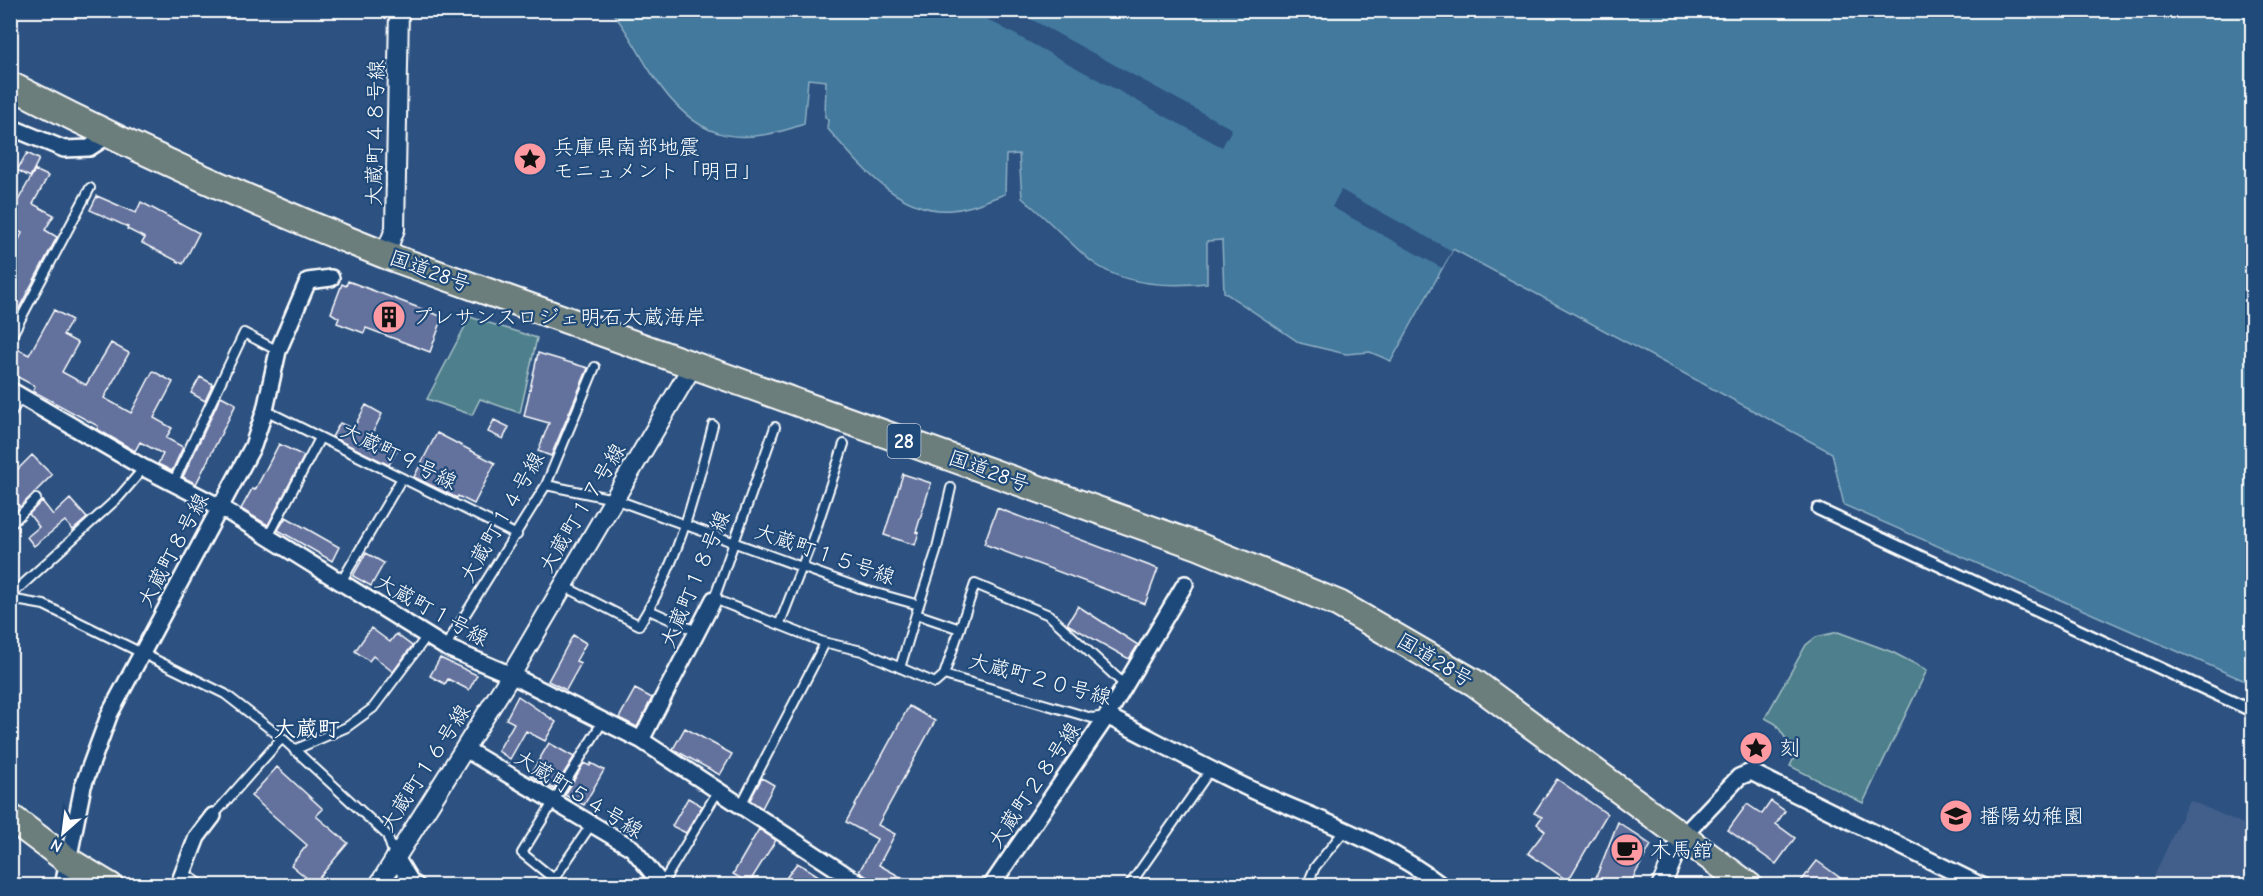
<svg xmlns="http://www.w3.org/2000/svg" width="2263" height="896" viewBox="0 0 2263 896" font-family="'Comic Neue','Klee One',sans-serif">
<rect width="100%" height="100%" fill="#2d5281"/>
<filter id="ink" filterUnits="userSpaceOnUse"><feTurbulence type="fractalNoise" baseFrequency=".0167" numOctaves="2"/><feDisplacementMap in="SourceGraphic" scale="12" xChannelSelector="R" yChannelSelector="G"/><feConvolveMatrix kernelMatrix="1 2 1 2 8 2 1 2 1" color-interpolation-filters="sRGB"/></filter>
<g filter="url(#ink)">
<path fill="#425e8b" d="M2189 800 2252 828V885H2150Z"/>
<path fill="#4e808c" stroke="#a6c0c6" stroke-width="1.5" d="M470 317 537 338 520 413 480 399 472 415 427 399Z
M1838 632 1892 652 1927 670 1863 803 1790 766 1796 754 1776 724 1765 718 1806 645 1816 637Z"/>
<path fill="#42799d" stroke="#8eafc4" stroke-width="1.5" d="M611 11H2252V684L1844 505 1832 453 1453 249 1391 361 1370 352 1346 354 1300 343 1224 292 1222 240 1207 241V283C1169 287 1123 286 1091 261 1067 241 1046 217 1022 198L1019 154 1006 155 1005 194C987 200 970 209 951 210 898 214 859 164 827 128L828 120 825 117 826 81 808 79 804 124C736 149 695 139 654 77 639 55 628 30 611 11Z"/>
<path fill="#2d5281" d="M972 11H1016L1232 129 1222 147Z
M1341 190 1452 251 1442 268 1332 207Z"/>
<path fill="#64719d" stroke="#fff" stroke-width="1.5" d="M27 153 39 159 30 177 17 170Z
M35 170 48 176 33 204 54 215 45 230 57 237 10 325V259L22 233 10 227V215Z
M97 196 136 213 141 202 199 233 183 264 142 243 145 238 127 229 128 227 90 210Z
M348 281 443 317 430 352 366 328 364 333 337 323 339 318 331 313 342 284 346 286Z
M54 310 72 320 63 335 78 343 62 372 86 385 111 343 129 353 104 398 131 413 153 371 173 382 154 418 172 428 166 438 183 447 172 471 158 464 163 454 140 442 135 451 97 429 98 426 33 391 35 386 10 373V345L29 355Z
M538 353 588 368 551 456 538 451 549 423 524 416Z
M200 377 213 384 205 401 191 393Z
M221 396 236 404 196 484 183 477Z
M366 405 382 414 371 436 397 450 389 465 332 437 340 423 353 429Z
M494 420 509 427 503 439 488 432Z
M437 433 495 463 474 504 458 496 457 498 414 477Z
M279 444 304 456 268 525 241 509 252 489 255 490Z
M32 455 52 475 20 507 10 497V477Z
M903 474 931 483 916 532 919 533 915 545 884 535Z
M70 499 87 518 73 530 65 521 34 546 27 537 39 527 29 514 42 501 53 515Z
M997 508 1158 569 1145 604 984 544Z
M286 517 339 547 332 561 278 530Z
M366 553 384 563 371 586 353 576Z
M1078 606 1138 645 1129 659 1067 624Z
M371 628 390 642 396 634 412 646 393 672 373 656 369 661 355 651Z
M573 635 586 643 576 661 581 663 566 690 548 681Z
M440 658 477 675 469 690 448 679 445 684 430 676Z
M635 689 652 698 637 727 619 718Z
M518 696 556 722 545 741 526 731 510 759 498 751 514 723 506 719Z
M909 706 935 721 878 825 895 834 879 865 915 885H880L859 872 877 839 846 822Z
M685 728 732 754 720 775 673 749Z
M549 743 574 757 554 789 530 775Z
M584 763 590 766 591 763 604 770 584 805 565 795Z
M277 767 323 809 316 816 348 843 314 884 291 865 307 845 251 796Z
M762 778 774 785 762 808 750 800Z
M1557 779 1607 814 1568 881 1528 853 1545 831 1537 824 1542 817 1534 813Z
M688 798 702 806 686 833 672 826Z
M1771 801 1785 811 1776 824 1795 838 1776 864 1728 830 1747 804 1762 814Z
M1618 822 1651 845 1629 885H1593Z
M759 829 776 840 749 883 733 874Z
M1817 861 1850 885H1798Z
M797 863 806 868 833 885H781Z"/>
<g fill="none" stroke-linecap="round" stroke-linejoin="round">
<defs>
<path id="service" d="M10 339 90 188
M265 410 517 535
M10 415 21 396
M775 427 714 599 823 642 862 651 935 683 944 675 1092 718 1105 716
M173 483 244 333 278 351
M546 485 614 499 865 590 919 605
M951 488 936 552 916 614 960 629
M10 525 36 499
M268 537 320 438
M341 582 402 478
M564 586 639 625C678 564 695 494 713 425
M10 596 119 497 144 468
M10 599 44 605 225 694 282 738 387 835 394 855
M649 610 698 632
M780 623 813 538 844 444
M445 647 546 485 595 367
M900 668 916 614
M944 675 975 584 1049 615 1126 686
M294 750 347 727 373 708 427 636
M741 805 825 643
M213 816 282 738
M184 873 203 886
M554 879 591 825
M662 884 718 791
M550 886 554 879 522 853 603 721
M1129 886 1211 769
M1307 886 1315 867 1345 830"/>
<path id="pedestrian" d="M1818 509 2252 711"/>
<path id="minor" d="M10 127 64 149 89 148 109 135
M10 390 144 468 220 507 445 647 511 675 641 740 863 886
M1107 716C1154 740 1202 766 1250 789 1317 820 1383 840 1442 886
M641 740 714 599
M465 749 632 848 663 886
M1682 837 1739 777 1751 772 1982 886
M395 856 411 882 417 886
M63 886 83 786 110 713 253 446 265 410 278 351 308 281 331 278
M178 886 197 837 213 816
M991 886 1107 716 1185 584"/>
<path id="tertiary" d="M385 255 395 229 399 10
M378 886 511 675 693 365
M1661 886 1682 837"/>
<path id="trunk" d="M10 85C132 148 258 205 385 255L1198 546 1339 604 1475 683 1749 886
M10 817 67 860 110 886"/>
</defs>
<use href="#service" stroke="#fff" stroke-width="12"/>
<use href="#pedestrian" stroke="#fff" stroke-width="15"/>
<use href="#minor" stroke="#fff" stroke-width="20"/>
<use href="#tertiary" stroke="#fff" stroke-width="22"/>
<use href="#trunk" stroke="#fff" stroke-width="30"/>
<use href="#service" stroke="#1f4a7a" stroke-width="8"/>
<use href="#pedestrian" stroke="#1f4a7a" stroke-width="10"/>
<use href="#minor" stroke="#1f4a7a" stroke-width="15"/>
<use href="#tertiary" stroke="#1f4a7a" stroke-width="18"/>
<use href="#trunk" stroke="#6c7e7c" stroke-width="26"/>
</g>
</g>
<defs>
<symbol id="sight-disc" viewBox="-11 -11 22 22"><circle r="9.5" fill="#ff9aa2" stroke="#1f4a7a"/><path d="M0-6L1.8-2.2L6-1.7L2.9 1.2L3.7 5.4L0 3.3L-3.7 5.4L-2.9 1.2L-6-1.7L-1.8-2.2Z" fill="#111"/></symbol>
<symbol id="building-disc" viewBox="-11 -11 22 22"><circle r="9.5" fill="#ff9aa2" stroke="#1f4a7a"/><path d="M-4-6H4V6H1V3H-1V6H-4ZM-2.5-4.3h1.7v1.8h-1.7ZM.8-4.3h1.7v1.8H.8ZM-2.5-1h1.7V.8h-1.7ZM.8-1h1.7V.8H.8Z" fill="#111"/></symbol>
<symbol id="school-disc" viewBox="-11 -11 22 22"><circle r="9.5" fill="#ff9aa2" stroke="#1f4a7a"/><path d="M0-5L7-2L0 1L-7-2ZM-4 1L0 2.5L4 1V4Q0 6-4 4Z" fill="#111"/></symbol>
<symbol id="cafe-disc" viewBox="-11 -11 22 22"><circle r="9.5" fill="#ff9aa2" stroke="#1f4a7a"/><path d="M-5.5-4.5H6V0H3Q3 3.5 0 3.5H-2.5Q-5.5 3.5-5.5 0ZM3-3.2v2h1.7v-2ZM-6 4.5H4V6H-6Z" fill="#111"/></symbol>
</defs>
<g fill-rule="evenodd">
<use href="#sight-disc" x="511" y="140" width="38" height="38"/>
<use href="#building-disc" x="370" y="298" width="38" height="38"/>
<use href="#sight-disc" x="1737" y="729" width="38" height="38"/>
<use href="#school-disc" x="1937" y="797" width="38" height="38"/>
<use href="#cafe-disc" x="1608" y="831" width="38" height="38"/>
</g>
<g text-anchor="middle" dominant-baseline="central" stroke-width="4.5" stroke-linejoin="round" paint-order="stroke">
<rect fill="#1f4a7a" stroke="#bcc9d7" stroke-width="1.5" x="887.5" y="424" width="33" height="34" rx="4.5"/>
<g font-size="20" font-weight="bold" fill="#fff">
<text x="904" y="441">28</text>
</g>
<g font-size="21" fill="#fff" stroke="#1f4a7a">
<text transform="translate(375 133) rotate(-89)">大蔵町４８号線</text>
<text transform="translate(430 271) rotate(20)">国道28号</text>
<text transform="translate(399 456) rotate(26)">大蔵町９号線</text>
<text transform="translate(989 471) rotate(20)">国道28号</text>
<text transform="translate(582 508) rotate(-59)">大蔵町１７号線</text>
<text transform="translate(502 517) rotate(-60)">大蔵町１４号線</text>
<text transform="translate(173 550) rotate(-62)">大蔵町８号線</text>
<text transform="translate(825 554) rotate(19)">大蔵町１５号線</text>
<text transform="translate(695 579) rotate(-67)">大蔵町１８号線</text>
<text transform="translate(432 610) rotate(29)">大蔵町１号線</text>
<text transform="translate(1435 660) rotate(31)">国道28号</text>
<text transform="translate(1040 679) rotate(15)">大蔵町２０号線</text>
<text transform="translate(425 768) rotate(-57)">大蔵町１６号線</text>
<text transform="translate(1034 785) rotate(-56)">大蔵町２８号線</text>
<text transform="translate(579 794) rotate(32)">大蔵町５４号線</text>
</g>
<g font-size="21" fill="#fff" stroke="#1f4a7a" text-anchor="start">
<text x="553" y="147">兵庫県南部地震<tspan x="553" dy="24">モニュメント「明日」</tspan></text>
<text x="412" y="317">プレサンスロジェ明石大蔵海岸</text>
<text x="1779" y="748">刻</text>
<text x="1979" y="816">播陽幼稚園</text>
<text x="1650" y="850">木馬舘</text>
</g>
<g font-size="22" font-weight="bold" fill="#fff" stroke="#1f4a7a">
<text x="307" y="729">大蔵町</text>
</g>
</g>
<rect width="2263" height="896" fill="none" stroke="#1f4a7a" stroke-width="36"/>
<rect x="18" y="18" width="2227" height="860" fill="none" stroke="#fff" stroke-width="2" filter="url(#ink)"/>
<g transform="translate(63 833) rotate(208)" stroke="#1f4a7a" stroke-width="4.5" paint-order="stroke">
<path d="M0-4.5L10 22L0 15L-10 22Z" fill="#ffffff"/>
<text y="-9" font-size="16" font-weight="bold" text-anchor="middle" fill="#ffffff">N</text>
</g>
</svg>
